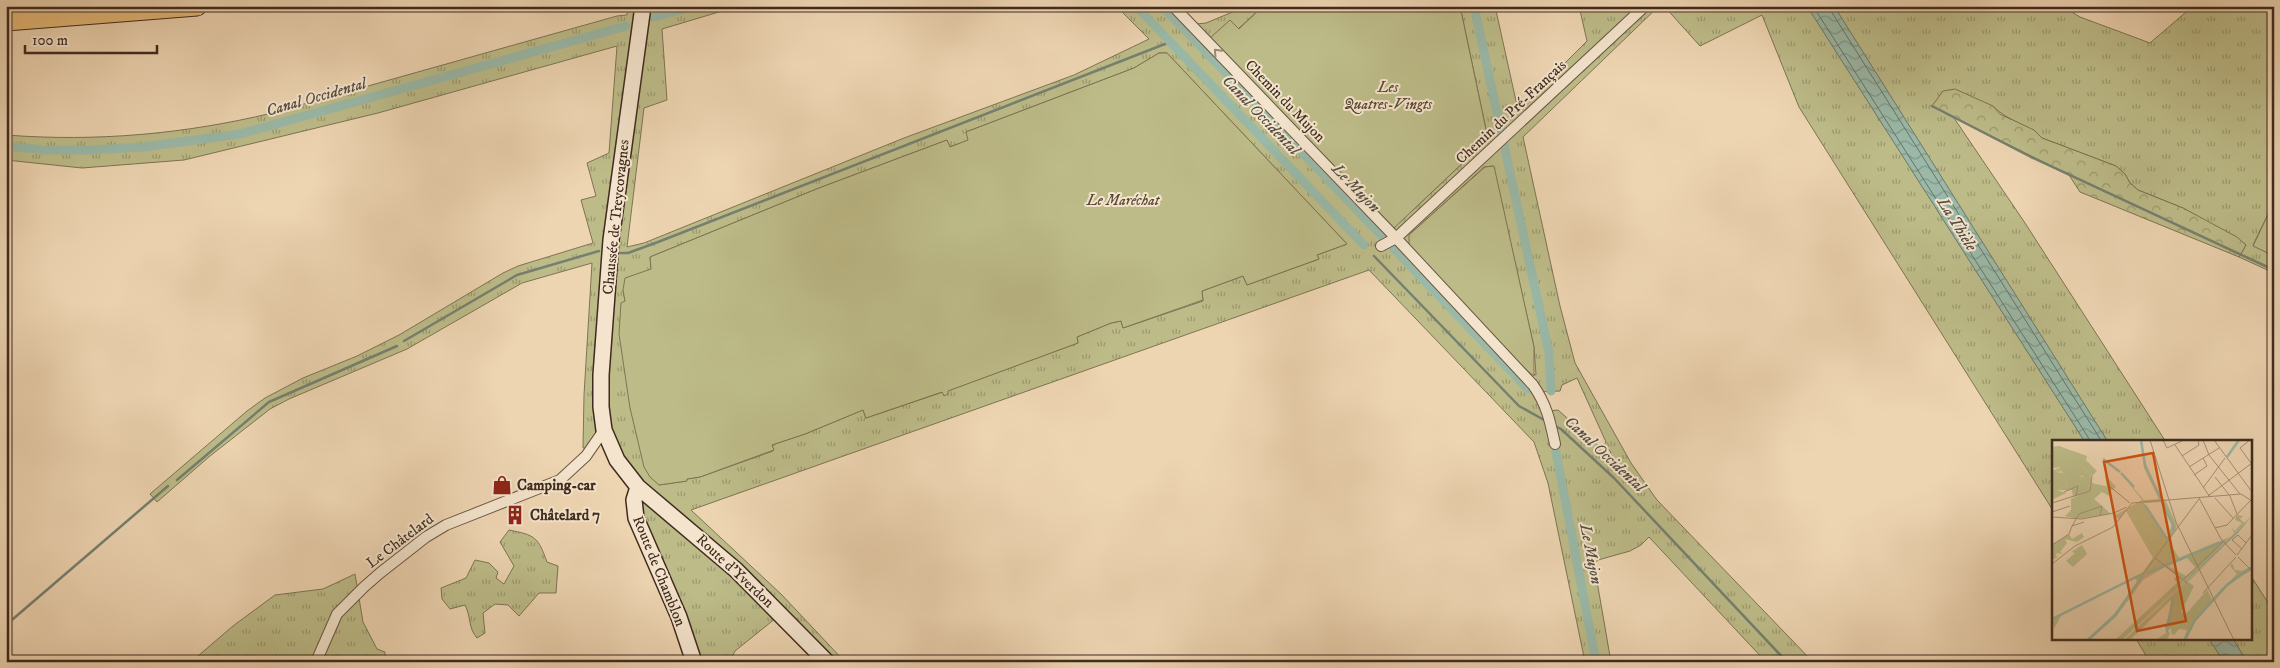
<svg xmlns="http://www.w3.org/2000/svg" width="2280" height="668" viewBox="0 0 2280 668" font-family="'IM FELL DW Pica',serif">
<defs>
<pattern id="grass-tufts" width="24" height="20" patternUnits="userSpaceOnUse" patternTransform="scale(1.25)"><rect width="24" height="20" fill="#bdbc89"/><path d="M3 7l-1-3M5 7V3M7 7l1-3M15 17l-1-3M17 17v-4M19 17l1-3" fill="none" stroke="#9b996f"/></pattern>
<pattern id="forest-crowns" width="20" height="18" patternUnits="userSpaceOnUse" patternTransform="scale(1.25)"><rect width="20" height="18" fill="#bdbc89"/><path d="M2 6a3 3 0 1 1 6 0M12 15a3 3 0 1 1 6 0" fill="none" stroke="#9b996f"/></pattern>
<pattern id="water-waves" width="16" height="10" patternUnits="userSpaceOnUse" patternTransform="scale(1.25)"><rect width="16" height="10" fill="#9ab9a8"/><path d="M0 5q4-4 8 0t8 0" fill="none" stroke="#7f9788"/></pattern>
</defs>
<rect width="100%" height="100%" fill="#eed5b2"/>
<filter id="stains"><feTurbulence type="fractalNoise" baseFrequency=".004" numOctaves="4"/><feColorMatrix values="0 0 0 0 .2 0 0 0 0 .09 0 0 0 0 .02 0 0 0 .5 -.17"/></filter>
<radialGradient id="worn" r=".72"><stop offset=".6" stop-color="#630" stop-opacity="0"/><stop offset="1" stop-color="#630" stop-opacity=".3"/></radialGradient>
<path fill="url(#grass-tufts)" stroke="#7e7454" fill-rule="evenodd" d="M628 6H739L662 29 667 100 644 108 627 247 644 243 904 138 1074 75 1149 39 1116 6H1177L1196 24 1206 23 1247 6H1265L1261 8 1238 29 1410 213 1488 139 1460 6H1495L1518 110 1587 41 1579 6H1659L1523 137 1560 306 1575 363 1631 463 1657 500 1813 662H1766L1649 537 1641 545 1630 551 1598 560 1594 564 1611 662H1585L1548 483 1534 442 1369 270 691 510 782 595 845 662H827L781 614 735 651 729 662H694L647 545 638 487 604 430 592 448H583L584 395 592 263 522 283 407 349 289 399 270 409 210 456 157 502 150 494 247 411 265 398 303 378 357 356 399 335 503 273 518 266 593 243 581 200 596 196 587 163 609 153 617 46 378 113 184 160 82 168 6 160V135C96 142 185 134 272 113L617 16 627 15ZM1159 53H1167L1347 244 1317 255 1319 259 1247 285 1243 276 1202 291 1203 301 1123 328 1121 321 1111 323 1077 337 1078 343 947 391 948 394 943 392 866 418 863 410 805 434 772 445 773 451 700 477 687 479 686 481 659 485 623 290 651 269 650 257 819 188 947 140 950 147 969 140 966 132 1134 68ZM1493 166 1534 347 1536 375 1526 370 1409 235 1484 167ZM1577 378 1606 442 1604 445 1611 452 1609 455 1613 464 1607 463 1600 455V447L1558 410 1548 411 1538 392 1560 391 1562 385Z
M1664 6H1807L2085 442H2054V512L1799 107 1762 15 1700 46Z
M1834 6H2062L2080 17 2150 43 2193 6H2274V202L2253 245 2274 256V273L2239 257 2246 245 2183 208 2138 190 2130 183 2125 174 2116 166 2042 138C2028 124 2007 121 1993 106H1933L1954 118 2025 223 2166 442H2108Z
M509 530C535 535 538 537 547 562L558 566 556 593H539L519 616 508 605 495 604 483 613 485 633 477 638C468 628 471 616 465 605L450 609 442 599 441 588 466 578 475 560 489 563 498 572 496 578 504 584 514 566 500 542Z
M355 574 363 622 377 649 385 652V662H191L233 626 275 595 323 589Z
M2251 576 2274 612V662H2247L2233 639H2251Z
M2136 639H2209L2224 662H2150Z"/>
<path fill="url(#forest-crowns)" stroke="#7e7454" d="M1955 89 1993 106 2000 114 2034 130 2042 138 2116 166 2125 174 2130 183 2138 190 2183 208 2237 237 2246 245 2239 257 2080 192 2069 175 1932 106 1943 91Z"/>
<path fill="#bdbc89" stroke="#7e7454" d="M1265 6H1460L1488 139 1394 228 1210 38 1230 20 1239 29 1261 8Z
M1159 53H1167L1347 244 1317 255 1319 259 1247 285 1243 276 1202 291 1203 300 1123 328 1121 321 1111 323 1077 337 1078 343 948 391V394L944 396 942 392 866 418 863 410 805 434 772 445 774 450 700 477 687 479V481L659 485 650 477 644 467 630 408 619 334 621 303 625 301 623 290 625 278 651 269 650 257 819 188 947 140 950 147 968 140 966 132 1134 68Z
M1494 166 1534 347V376L1526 370 1409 245V235L1485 167Z
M2274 202V256L2253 246Z"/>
<path fill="url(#water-waves)" stroke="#768071" d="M1807 6H1834L2108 442H2085Z
M2209 639H2233L2247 662H2224Z"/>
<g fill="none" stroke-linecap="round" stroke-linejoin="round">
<path stroke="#6c7264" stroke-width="1" d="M1813 6 2088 437 2089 442
M1830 6 1831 11 2102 442"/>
<path stroke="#768071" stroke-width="2.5" d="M1932 106 2031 157 2274 270
M619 253H628L658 242 1170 42
M1374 256 1519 406 1546 421
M404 341 517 275 599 251
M1553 425 1561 429 1614 478 1787 662
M177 480 269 402 397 346
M6 625 168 486"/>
<path stroke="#9ab9a8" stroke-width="9" d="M1136 6 1364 245
M1162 6 1528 389
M1474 6 1549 353 1551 391
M655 17 694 6
M6 146 44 150H93L143 147 240 134 626 26
M1556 452 1596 662"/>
<defs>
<path id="street" d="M1173 6 1396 238 1533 385C1547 405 1550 421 1555 444
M1381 246 1396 238 1645 6
M316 662 337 614 364 587 380 573 426 537 446 525 560 480 586 456 604 430"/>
<path id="secondary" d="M643 6 611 240 601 375V407L604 430 617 460 638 487 736 570 827 662
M638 487 634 500 636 518 679 617 694 662"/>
<path id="highway" d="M6 21 197 6"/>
</defs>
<use href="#street" stroke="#6b5644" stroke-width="12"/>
<use href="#secondary" stroke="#3f2b1f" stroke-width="18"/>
<use href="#highway" stroke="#3f2b1f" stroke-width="21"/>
<use href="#street" stroke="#f4e4cd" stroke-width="10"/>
<use href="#secondary" stroke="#f4e4cd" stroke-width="15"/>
<use href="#highway" stroke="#e7ba79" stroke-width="19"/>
</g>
<defs><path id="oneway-chevron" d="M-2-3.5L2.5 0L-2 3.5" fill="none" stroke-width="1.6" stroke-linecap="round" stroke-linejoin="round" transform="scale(1.25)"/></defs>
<use stroke="#9a8876" href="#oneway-chevron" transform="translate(1217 52) rotate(-133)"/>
<defs>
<symbol id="shop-bare" viewBox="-9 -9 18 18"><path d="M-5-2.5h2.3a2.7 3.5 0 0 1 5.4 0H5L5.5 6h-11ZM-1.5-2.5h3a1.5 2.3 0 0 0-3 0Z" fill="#8f2418" stroke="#f4e4cd" stroke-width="2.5" paint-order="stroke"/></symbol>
<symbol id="building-bare" viewBox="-9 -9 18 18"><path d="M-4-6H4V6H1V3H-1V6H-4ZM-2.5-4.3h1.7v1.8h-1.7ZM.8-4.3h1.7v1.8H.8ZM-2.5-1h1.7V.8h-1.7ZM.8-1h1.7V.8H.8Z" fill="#8f2418" stroke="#f4e4cd" stroke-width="2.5" paint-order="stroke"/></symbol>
</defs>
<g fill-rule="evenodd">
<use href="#shop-bare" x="488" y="471" width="28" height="28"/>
<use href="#building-bare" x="501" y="501" width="28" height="28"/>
</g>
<g text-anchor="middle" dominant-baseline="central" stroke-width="4" stroke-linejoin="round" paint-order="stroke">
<g font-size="15" font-style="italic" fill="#584834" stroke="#f4e4cd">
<text x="1388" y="87">Les<tspan x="1388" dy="17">Quatres-Vingts</tspan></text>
<text x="1123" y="200">Le Maréchat</text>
</g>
<g font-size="15" fill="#3f2b1f" stroke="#f4e4cd">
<text transform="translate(1285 101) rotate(46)">Chemin du Mujon</text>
<text transform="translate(1511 112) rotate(-43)">Chemin du Pré-Français</text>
<text transform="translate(616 217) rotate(-84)">Chaussée de Treycovagnes</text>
<text transform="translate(400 541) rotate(-37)">Le Châtelard</text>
<text transform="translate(659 571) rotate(68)">Route de Chamblon</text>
<text transform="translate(735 571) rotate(43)">Route d'Yverdon</text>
</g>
<g font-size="15" font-weight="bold" fill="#3f2b1f" stroke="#f4e4cd" text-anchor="start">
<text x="517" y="485">Camping-car</text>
<text x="530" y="515">Châtelard 7</text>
</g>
<g font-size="16" font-style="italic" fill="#564e41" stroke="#f4e4cd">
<text transform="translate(316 97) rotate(-16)">Canal Occidental</text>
<text transform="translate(1261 115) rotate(46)">Canal Occidental</text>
<text transform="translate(1356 188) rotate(46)">Le Mujon</text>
<text transform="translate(1957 224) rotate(58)">La Thièle</text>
<text transform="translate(1605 454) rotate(43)">Canal Occidental</text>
<text transform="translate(1591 554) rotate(79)">Le Mujon</text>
</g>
</g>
<g transform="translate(2052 440)">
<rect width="200" height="200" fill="#eed5b2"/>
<path d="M88 0 96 31 109 59H113L125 86 117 102 127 118 178 97 182 93 180 88 183 91 190 83 183 80 185 75 191 76 188 79 192 83 200 76 70 200H63L125 143 122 139 125 136 113 127 91 140 64 177 38 200H34L63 174 85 142 83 138 9 176 2 189 0 179 90 133 101 118 74 71 67 79 62 76 90 60 67 31 92 60 107 59 92 28ZM109 62 120 85 115 98 92 63ZM75 68 104 85 114 99 103 115ZM135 118 144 128 134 136 116 126ZM7 6 35 16 34 20 24 17 30 27 14 15 0 10V7ZM18 25 32 28 40 36 34 38 27 34 29 39 17 45 13 37 15 46 5 50 14 53 0 60V31L9 27 4 32 11 33ZM53 35 64 47 58 51 57 56 50 52 42 59 59 74 26 79 13 76 19 70V59L43 48H55ZM30 93 32 97 25 102 13 99 15 103 8 112 11 114 4 113 5 118 1 119 0 105 17 94 20 99ZM30 105 35 114 21 127 14 121 23 113 19 112ZM173 105 136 142 142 146 129 172 133 175 155 150 160 159 185 134 178 126 180 123 183 130 190 131 200 126V130L180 141 143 182 134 200H131L135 190 127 189 122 195 119 193V188L115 191 118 193 115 200 105 199 114 193 113 187 122 157 78 200H72Z" fill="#bdbc89" fill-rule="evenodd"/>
<path d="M7 6 33 19 45 31 40 36 32 28 24 31 18 26V32H14L13 35 9 31 4 33 9 27 0 28V10L18 14 30 26 22 17 26 16 10 11ZM26 32 30 37H39L40 43 57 47 21 57 20 50H5L15 46 13 37 17 44 29 39Z" fill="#bdbc89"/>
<path d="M92 64 114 99 103 116 76 70 80 65ZM116 103 127 118 113 124 105 119Z" fill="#bdbc89"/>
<path d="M200 76 185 94 70 200 184 92Z" fill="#9ab9a8"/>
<path fill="none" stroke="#9ab9a8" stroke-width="2.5" d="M89 0 93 25 109 59M175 17 187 0M51 19 68 32M69 33 82 47M110 62 121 85V91M93 65 115 99M95 133 169 102M0 179 90 134M115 192 121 157M36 200 63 175 92 134M133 200 143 180 175 145 200 127"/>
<path fill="none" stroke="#a89177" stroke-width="1" d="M98 0 124 82 182 200M111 0 115 8 132 0M151 0 157 15 188 54M162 0 200 52M198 0 188 8 199 23M123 5 158 57M130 16 147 5 146 0M137 27 167 8M142 35 155 26 151 18M163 37 178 56 185 74M56 45 78 63M151 48 173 18M12 52 26 46 24 56M156 56 200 23M147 58 169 99 184 115M163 58 181 78M0 63 38 51 40 36M0 72 18 66M0 77 30 79 62 73 75 67M32 82 20 86 27 74 50 66 48 76M163 88 175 85 199 60M0 105 17 94 20 86M190 109 180 100 186 95 194 103M185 115 200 95M186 117 200 131M103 118 135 143M0 124 23 106 61 87 80 63 189 54 200 61M91 134 147 59M132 139 171 102M151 153 184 117"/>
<path fill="#cf520f" fill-opacity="0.15" stroke="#cf520f" stroke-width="2.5" d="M101 13 134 181 85 191 52 22Z"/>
<rect width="200" height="200" fill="none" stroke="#3f2b1f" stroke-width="2.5"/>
</g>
<rect width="2280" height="668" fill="none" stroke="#eed5b2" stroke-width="25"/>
<rect x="8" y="8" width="2265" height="653" fill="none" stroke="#3f2b1f" stroke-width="2.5"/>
<rect x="12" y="12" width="2255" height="643" fill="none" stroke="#3f2b1f"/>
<path d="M25 45v8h132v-8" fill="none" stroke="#3f2b1f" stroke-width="2.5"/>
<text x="32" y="45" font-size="15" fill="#3f2b1f" stroke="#f4e4cd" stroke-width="4" paint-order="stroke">100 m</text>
<rect width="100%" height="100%" filter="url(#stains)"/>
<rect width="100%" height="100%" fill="url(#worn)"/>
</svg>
